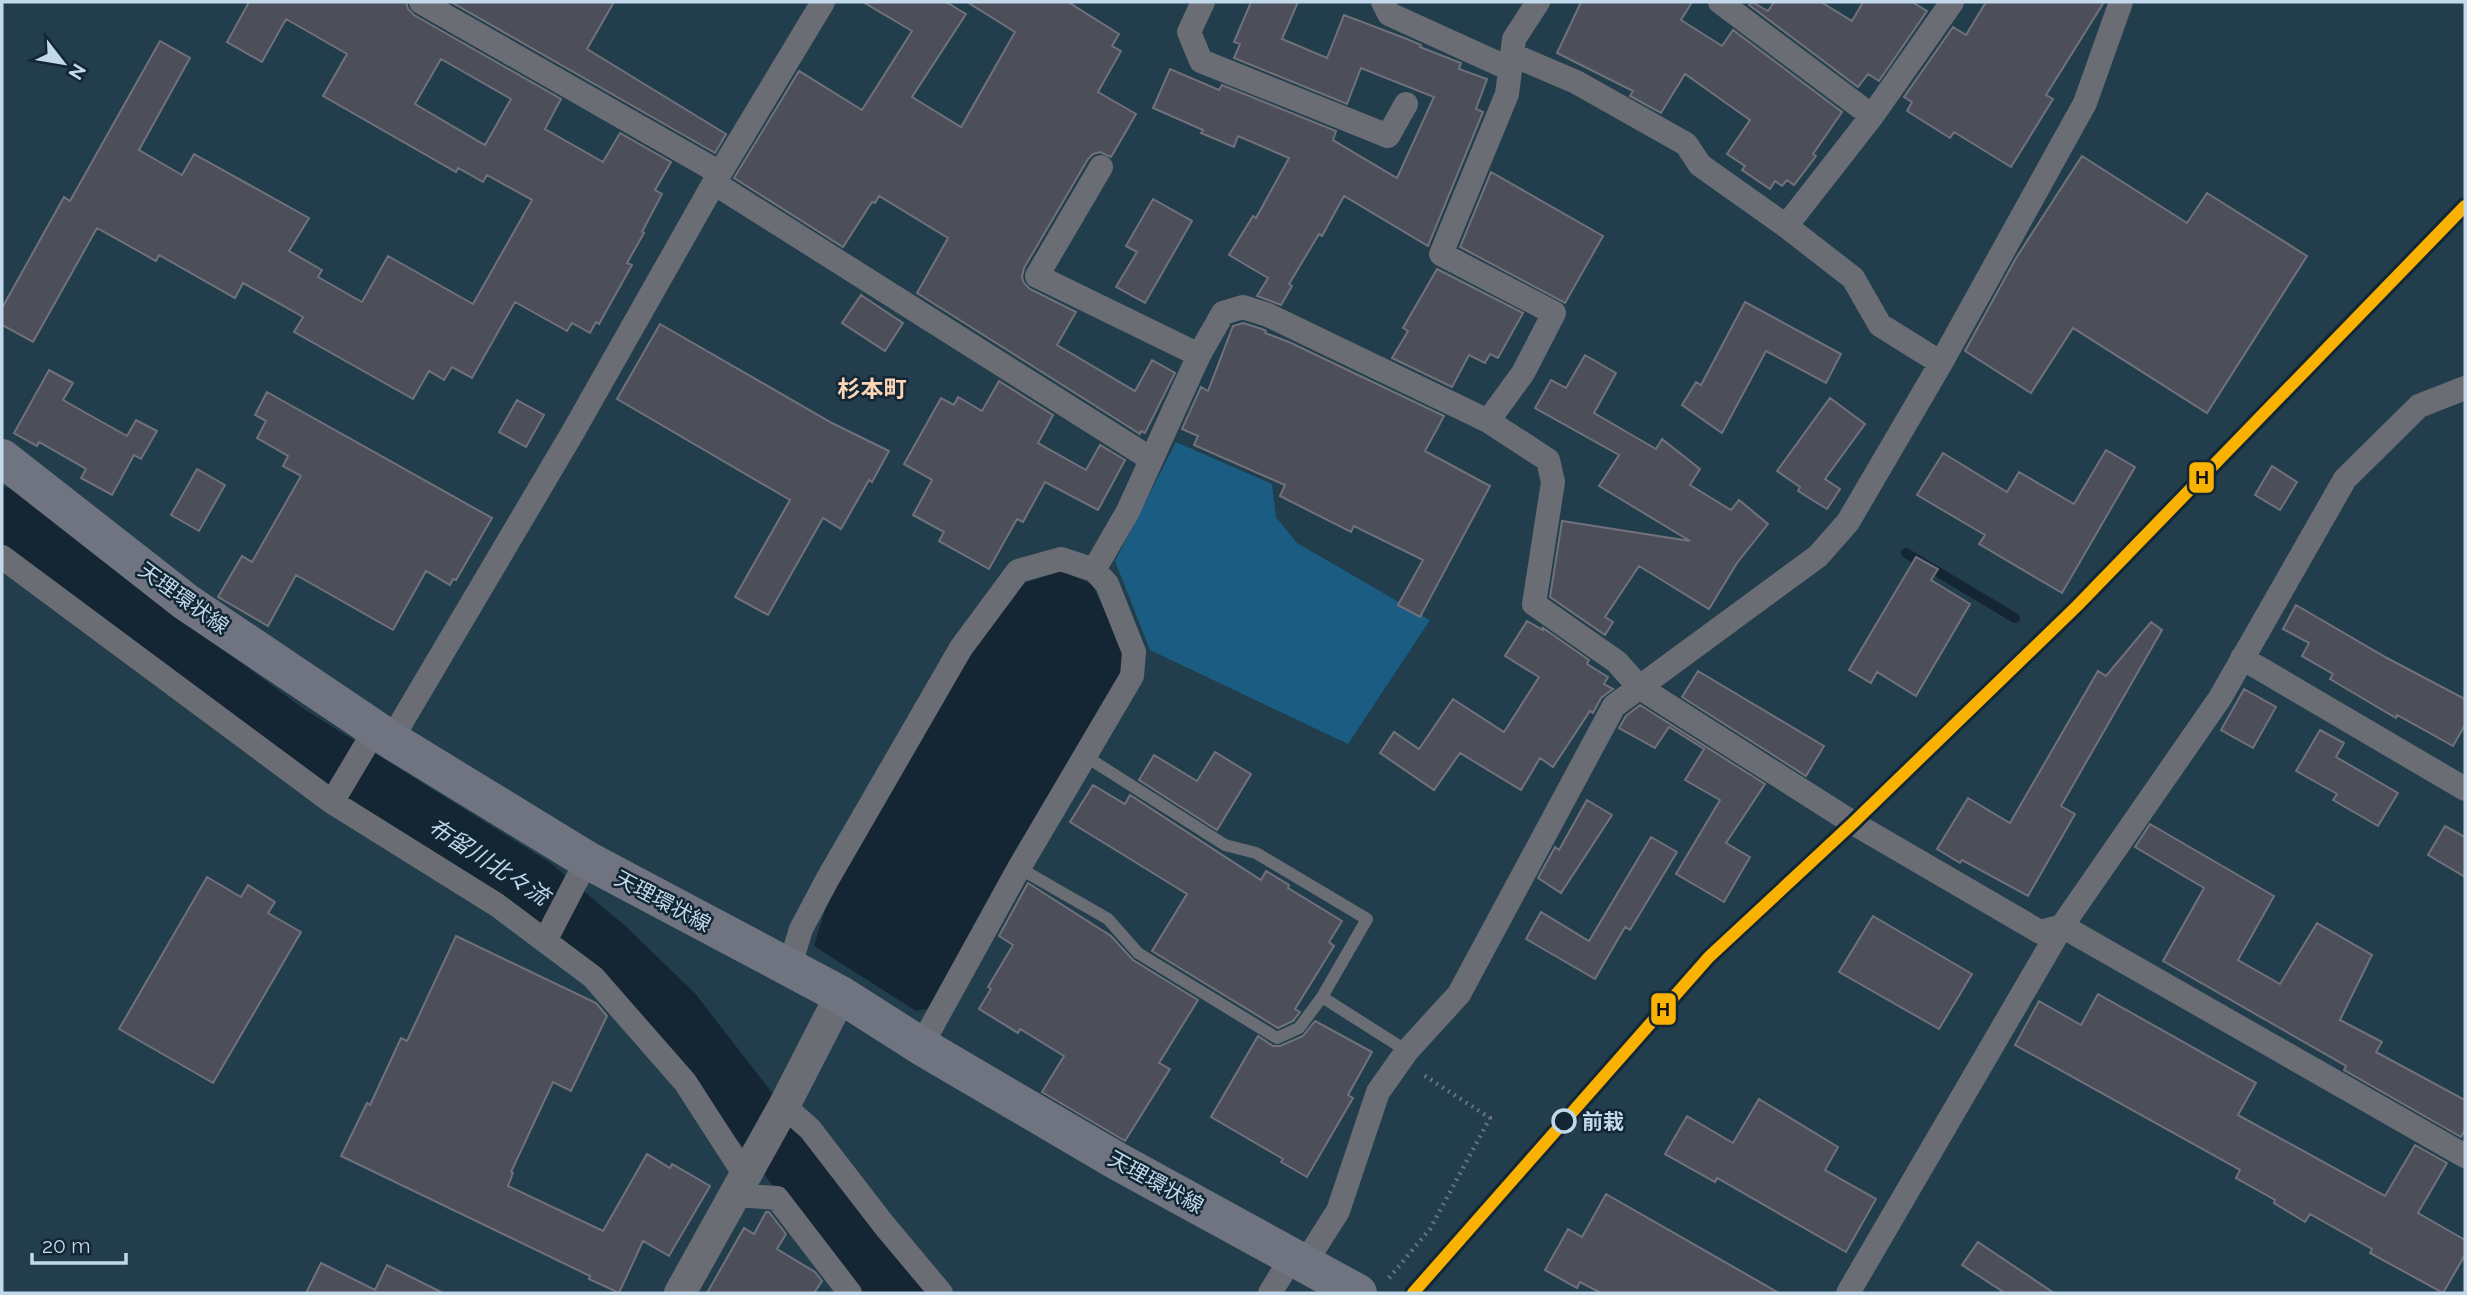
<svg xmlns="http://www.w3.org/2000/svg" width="2467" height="1295" viewBox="0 0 2467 1295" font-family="Raleway,'Noto Sans JP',sans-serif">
<rect width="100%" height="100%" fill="#223d4c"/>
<path fill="#1b5d82" d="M1176 442 1272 484 1276 517 1297 543 1430 620 1348 744 1150 650 1115 561Z"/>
<path fill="#142633" d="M1061 571 1092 584 1121 646 1123 667 1113 692 931 1008 916 1011 814 946 830 893 967 659 1025 583Z"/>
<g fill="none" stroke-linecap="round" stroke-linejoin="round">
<path stroke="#142633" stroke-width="10" d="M1906 553 2015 618"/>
<path stroke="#142633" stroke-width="56" d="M2 515 132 618 291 734 533 885 609 949 674 1012 801 1176 896 1293"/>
</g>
<path fill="#4c4f59" stroke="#70717b" stroke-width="2" fill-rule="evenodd" d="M249 2H406L408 9 414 15 561 99 545 129 603 162 620 133 671 162 655 190 662 194 642 232 644 233 627 263 632 265 599 324 596 322 590 333 572 323 567 331 515 302 472 378 452 367 444 380 429 371 413 399 294 332 303 317 243 283 235 298 159 255 156 261 97 228 33 342 2 325V308L64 197 70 201 160 41 190 58 139 150 182 175 194 154 309 218 289 251 322 270 318 277 362 302 388 256 473 304 532 200 487 175 483 182 458 168 456 172 323 96 347 54 286 19 262 62 227 42ZM441 59 511 99 485 145 415 104Z
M451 2H614L587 49 726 134 715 153Z
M863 2H946L966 14 912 97 961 127 1015 32 967 2H1068L1119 34 1112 46 1121 51 1098 92 1136 114 1111 157 1100 152 1093 154 1088 159 1024 268 1022 277 1024 283 1030 289 1076 312 1057 345 1135 391 1152 360 1175 373 1145 433 1141 431 1140 434 917 293 948 238 879 196 875 203 872 202 843 247 734 178 799 71 862 110 912 31Z
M1251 2H1298L1282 39 1327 58 1344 15 1407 39 1421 45 1420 47 1461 63 1459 69 1487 79 1476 109 1483 112 1428 246 1344 196 1322 236 1319 234 1289 284 1292 286 1281 305 1257 296 1268 278 1229 255 1253 216 1256 218 1289 158 1238 136 1234 147 1201 133 1203 130 1153 108 1170 69 1219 90 1222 85 1336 131 1333 140 1397 178 1434 97 1361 68 1347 104 1234 58 1240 44 1234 42Z
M1581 2H1692L1681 20 1722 46 1733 30 1842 112 1813 154 1816 156 1794 185 1787 180 1782 186 1775 181 1770 189 1742 170 1745 166 1727 154 1750 120 1685 74 1661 113 1630 96 1633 91 1557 53Z
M1752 2 1768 11 1774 2H1821L1852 21 1863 2H1912L1927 11 1879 81 1868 74 1858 87 1749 5Z
M1986 2H2104L2046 95 2053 99 2011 167 1954 132 1950 138 1907 111 1912 102 1904 97 1953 27 1966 35Z
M2082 156 2187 223 2207 193 2307 256 2207 413 2073 328 2031 393 1965 351 2016 258Z
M1491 172 1603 236 1565 303 1460 247Z
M1153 199 1192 221 1145 303 1116 287 1137 252 1126 246Z
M1437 269 1523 313 1498 358 1490 354 1485 363 1469 355 1452 387 1392 358 1408 331 1403 328Z
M861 295 903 323 885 351 842 323Z
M1745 302 1841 354 1826 383 1766 351 1722 433 1682 405 1696 382 1701 385Z
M1243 323 1262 329 1266 331 1265 333 1289 342 1444 416 1425 451 1490 486 1420 617 1398 605 1423 560 1354 526 1351 532 1280 496 1285 485 1194 445 1198 436 1182 429 1201 387 1208 391 1233 326Z
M660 324 832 423 889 451 872 482 869 480 841 529 823 518 768 615 735 597 790 500 617 399Z
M1585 355 1616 373 1594 413 1656 449 1662 439 1700 469 1690 485 1731 510 1739 500 1768 524 1737 563 1709 609 1639 566 1605 617 1613 622 1605 635 1550 597 1562 521 1690 541 1599 486 1619 455 1535 408 1551 380 1566 388Z
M49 370 73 383 63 400 127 436 136 420 157 431 141 459 134 455 112 495 81 478 86 469 39 442 37 446 14 433Z
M999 381 1053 415 1038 443 1086 470 1100 445 1125 460 1098 510 1045 482 1023 522 1017 519 989 569 939 541 944 532 913 515 932 480 904 464 941 398 954 405 958 397 982 411Z
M267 392 492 518 456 580 453 579 450 585 426 571 393 630 296 575 268 626 218 597 242 556 252 562 301 476 283 466 288 456 257 438 266 421 255 415Z
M1830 398 1865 424 1825 479 1840 489 1827 509 1798 491 1800 487 1777 471Z
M517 400 544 415 526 447 499 432Z
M2106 450 2135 467 2062 593 1979 544 1985 535 1917 495 1943 453 2007 492 2019 472 2074 504Z
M2272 466 2297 482 2280 510 2255 495Z
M197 469 225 485 199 531 171 515Z
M1916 557 1938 569 1931 580 1970 604 1916 696 1877 672 1871 683 1849 670Z
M2296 605 2387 658 2465 699V725L2453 746 2397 715 2396 718 2330 679 2333 674 2302 656 2309 643 2283 629Z
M1527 621 1543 630V628L1589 660 1587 664 1608 677 1604 684 1613 689 1601 698 1593 713 1590 711 1553 767 1540 758 1521 790 1460 753 1434 790 1380 753 1394 732 1419 749 1453 699 1504 732 1539 677 1505 656Z
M2151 622 2162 630 2061 806 2075 814 2028 896 1962 860 1960 863 1937 849 1968 798 2010 823 2098 671 2106 676Z
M1698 671 1824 746 1806 776 1682 697Z
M2244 689 2276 707 2253 748 2221 730Z
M1640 705 1765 784 1726 843 1750 857 1724 902 1676 874 1720 800 1685 780 1704 749 1669 727 1655 748 1619 728 1626 716Z
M2320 730 2344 743 2336 757 2398 793 2378 826 2333 800 2337 794 2296 771Z
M1215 752 1251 774 1217 830 1139 780 1154 755 1197 781Z
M1093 785 1125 804 1130 795 1261 880 1266 871 1289 885 1288 888 1342 921 1329 942 1334 946 1295 1009 1300 1012 1293 1021 1278 1028 1152 951 1187 894 1070 822Z
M1587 800 1612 815 1561 893 1538 878 1555 847 1559 850Z
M2150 824 2274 896 2238 960 2280 984 2317 923 2372 955 2340 1020 2382 1042 2376 1052 2465 1100V1130L2461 1137 2344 1070 2346 1066 2163 961 2204 888 2135 847Z
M2445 826 2465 837V877L2428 855Z
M1651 837 1677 852 1630 930 1625 927 1595 979 1526 939 1541 912 1589 941Z
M207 877 241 897 248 885 275 902 268 913 301 932 213 1083 119 1029Z
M1028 883 1111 936 1133 960 1198 1000 1159 1063 1170 1069 1125 1141 1042 1092 1064 1056 1020 1029 1018 1033 979 1009 991 989 988 987 1013 945 999 936Z
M1873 916 1972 974 1939 1029 1839 972Z
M456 936 596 1003 607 1016 571 1091 553 1082 511 1172 513 1173 508 1186 603 1231 647 1154 670 1168 672 1164 710 1186 669 1256 643 1241 619 1293 589 1279 590 1276 341 1156 367 1103 370 1105 401 1038 407 1041Z
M2098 994 2256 1083 2238 1115 2385 1196 2415 1145 2447 1163 2418 1213 2465 1240V1255L2443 1293 2370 1253 2372 1249 2310 1214 2305 1222 2274 1203 2275 1200 2236 1178 2240 1170 2015 1045 2039 1001 2081 1025Z
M1315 1021 1372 1052 1348 1095 1353 1098 1307 1177 1281 1162 1283 1159 1211 1117 1258 1036 1273 1046H1280L1303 1036Z
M1759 1099 1838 1147 1825 1170 1876 1199 1846 1252 1717 1178 1715 1182 1665 1154 1687 1116 1733 1143Z
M1606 1194 1779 1293H1601L1580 1282 1577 1288 1545 1270 1568 1229 1582 1237Z
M766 1212H769L786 1234 777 1249 815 1272 822 1281 814 1293H707L744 1228 754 1234Z
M1978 1242 2054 1293H2005L1962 1265Z
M321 1263 375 1290 387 1265 443 1293H306Z"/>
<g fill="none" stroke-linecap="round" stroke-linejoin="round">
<path stroke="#6a727b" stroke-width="4.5" stroke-dasharray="2 5" stroke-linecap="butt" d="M1389 1278 1430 1229 1490 1118 1422 1074"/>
<path stroke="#6a6d74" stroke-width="12" d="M1085 756 1225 845 1256 853 1367 919 1322 997
M1019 868 1108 919 1138 953 1277 1038 1299 1028 1322 997 1407 1051"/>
<path stroke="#6a6d74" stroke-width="24" d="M421 2 720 173
M1203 2 1189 32 1201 61 1388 136 1406 104
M1383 2 1389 14 1510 69
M1720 2 1872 116
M1513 55 1576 82 1686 144 1700 165 1786 226 1853 278 1880 325 1941 363
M1101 167 1037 276 1199 355
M714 183 1151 459
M1786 226 1872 116 1952 2
M1488 421 1523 373 1554 313 1441 254 1507 94 1514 39 1538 2
M2 557 332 802 497 905 593 977 685 1082 745 1175
M2242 658 2465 789
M391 740 573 432 714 183 823 2
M332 802 375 730
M545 941 587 860
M789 969 801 929 827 880 961 648 1018 571 1061 559 1094 570 1128 511 1199 355 1223 313 1243 307 1268 315 1488 421 1548 460 1553 482 1534 604 1617 662 1639 687 1853 823 2040 932 2062 926 2465 1156
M921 1046 1019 868 1132 676 1134 652 1107 584 1094 570
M784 1106 810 1129 884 1225 941 1293
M734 1195 777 1198 850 1293
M1305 1263 1338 1211 1378 1092 1407 1051 1459 994 1614 706 1818 556 1848 522 1941 363 2085 103 2121 2
M1270 1293 1292 1257
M1848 1293 2062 926 2220 698 2345 479 2419 406 2465 388"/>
<path stroke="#6a6d74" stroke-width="32" d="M680 1293 784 1106 841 995"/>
<path stroke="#6f7480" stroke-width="38" d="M2 458 186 602 391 740 587 860 841 995 921 1046 1117 1161 1358 1293"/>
<defs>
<path id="rail-1" d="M1413 1293 1709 957 1853 823 2077 606 2465 206"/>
</defs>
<use href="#rail-1" stroke="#132633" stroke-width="18"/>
<use href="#rail-1" stroke="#fab202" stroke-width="12"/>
</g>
<circle fill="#132633" stroke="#c1d9eb" stroke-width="3.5" cx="1564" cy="1121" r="11"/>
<g text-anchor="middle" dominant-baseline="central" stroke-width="5" stroke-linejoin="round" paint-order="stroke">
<g font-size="21" fill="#c1d9eb" stroke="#132633">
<text transform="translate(184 598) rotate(36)">天理環状線</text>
<text transform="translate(663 901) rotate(28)">天理環状線</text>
<text transform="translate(1156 1182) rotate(29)">天理環状線</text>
</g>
<g font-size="21" font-weight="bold" fill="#c1d9eb" stroke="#132633" text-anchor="start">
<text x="1582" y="1121">前栽</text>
</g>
<g font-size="23" font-weight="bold" fill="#fcd4b6" stroke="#132633">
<text x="872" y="388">杉本町</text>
</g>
<g font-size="23" font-style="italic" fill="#bcd7e9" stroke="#132633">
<text transform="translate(489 861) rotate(33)">布留川北々流</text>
</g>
</g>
<g stroke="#132633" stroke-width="2.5">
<rect x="2188" y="461" width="27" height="33" rx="7" fill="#fab202"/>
<rect x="1650" y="992" width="27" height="34" rx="7" fill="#fab202"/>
</g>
<g font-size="19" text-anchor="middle" font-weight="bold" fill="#111">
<text x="2202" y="484">H</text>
<text x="1663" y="1016">H</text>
</g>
<rect width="2467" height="1295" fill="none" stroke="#c1d9eb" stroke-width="7"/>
<g transform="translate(63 63) rotate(121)" stroke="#132633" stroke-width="5" paint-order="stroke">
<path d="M0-5L12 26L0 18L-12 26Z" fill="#c1d9eb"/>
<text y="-10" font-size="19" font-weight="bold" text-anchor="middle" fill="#c1d9eb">N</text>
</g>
<path d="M32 1253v10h94v-10" fill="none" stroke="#c1d9eb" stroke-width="3.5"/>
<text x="42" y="1253" font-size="21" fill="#c1d9eb" stroke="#132633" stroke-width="5" paint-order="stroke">20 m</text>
</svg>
